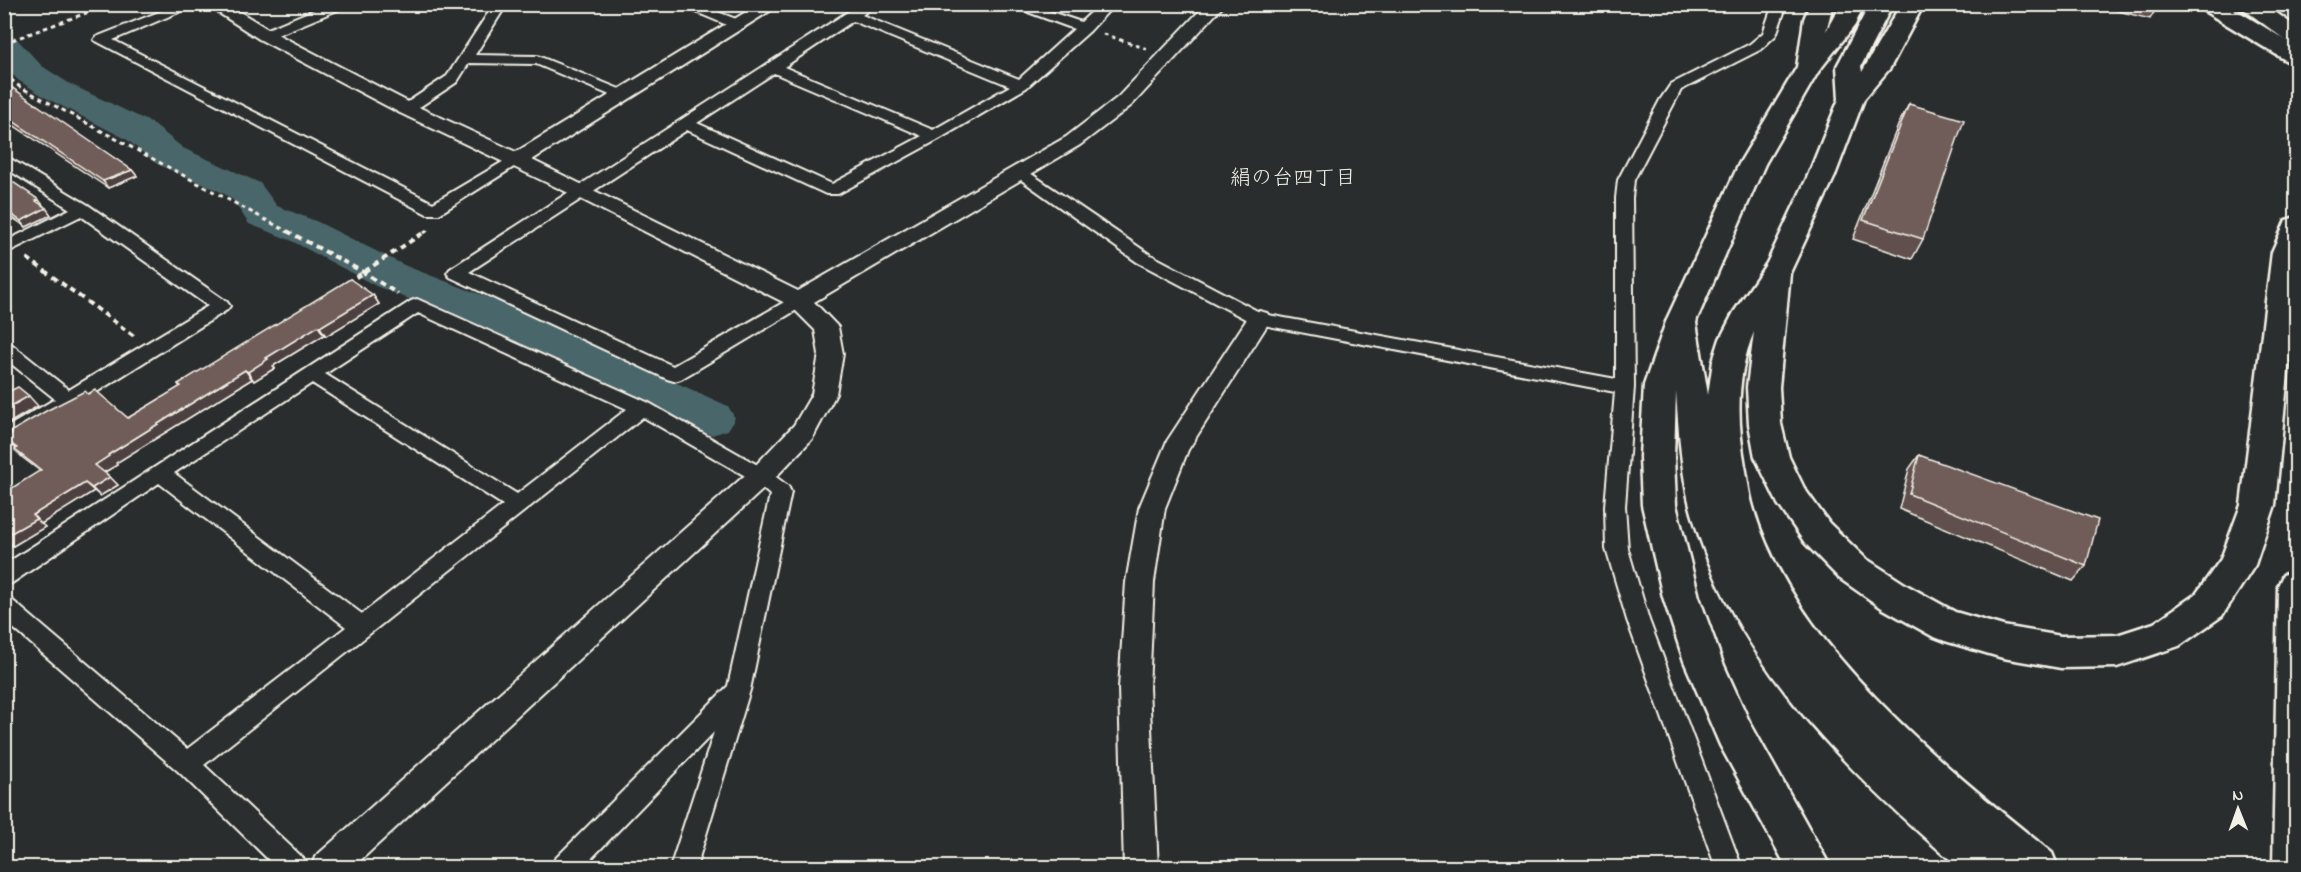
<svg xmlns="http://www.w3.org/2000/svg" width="2301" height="872" viewBox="0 0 2301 872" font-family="'Indie Flower','Klee One',sans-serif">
<rect width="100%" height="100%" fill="#2a2d2e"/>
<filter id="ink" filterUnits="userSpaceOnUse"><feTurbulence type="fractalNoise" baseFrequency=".0167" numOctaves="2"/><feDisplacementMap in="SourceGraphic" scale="12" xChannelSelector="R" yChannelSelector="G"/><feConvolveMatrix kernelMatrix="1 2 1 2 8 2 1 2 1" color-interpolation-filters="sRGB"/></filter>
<g filter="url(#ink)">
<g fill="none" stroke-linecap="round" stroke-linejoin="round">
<path fill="#48666a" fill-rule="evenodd" d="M4 35 16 38 42 66 70 84 152 123 183 148 260 183 277 206 318 222 406 266 552 322 637 365 728 406 735 418 728 430 712 435 696 430 605 387 522 344 376 286 290 240 249 224 232 199 221 192 157 164 126 139 46 98 18 80 4 66Z"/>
<defs>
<path id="minor" d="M179 4H198L113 40 433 203 511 157 517 155 525 160 439 214H427L94 40 96 37Z
M328 4H352L270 38H260L258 35 260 32Z
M494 4H507L475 55 538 56 627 92 629 95 627 98H617L536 64 469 63 457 82 412 112H402L399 109 402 106 447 76Z
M677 4H697L744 22 746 25 744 28H734Z
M860 4H876L862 15 1019 79 1074 29 1006 4H1027L1081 22 1100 4H1115L1090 31 1026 88 939 139 838 194H826L687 130 469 272 673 366 793 297H805L808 301 805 305 681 379 674 381 667 379 450 277 447 273 450 269ZM853 21 1010 86 933 130 784 67ZM774 73 922 136 832 184 697 123Z
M1773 4H1787L1776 35 1760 50 1681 90 1634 180 1632 198 1634 387 1625 506 1628 549 1649 620 1742 868H1716L1627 620 1606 549 1605 506 1615 392 1253 323 1137 262 1013 174 1015 171H1027L1149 254 1263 314 1616 379V198L1618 180 1660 100 1671 84 1750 44 1763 33Z
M4 155 88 205 227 302 230 306 227 310 76 405 4 446V429L55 399 4 358V342L10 343 69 390 208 306 81 216 4 254V242L70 209 4 167Z
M417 299 649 403 768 471 788 486 791 492 750 690 696 868H670L714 732 582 868H552L555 859 728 686 770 495 754 481 643 417 204 765 304 859 307 868H277L179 772 4 620V597L12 600 187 749 346 627 159 483 12 583 4 586V565L411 301ZM418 313 627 409 517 494 325 374ZM312 383 503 505 362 614 174 473Z"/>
<path id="tertiary" d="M205 4H227L271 31 414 105 516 152 759 4H781L532 160 798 291 1066 137 1118 97 1206 4H1225L1132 105 1080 145 814 302 838 327 843 354 836 394 812 439 770 483 352 868H311L315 857 752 469 794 425 812 394 819 354 815 330 791 306 575 196 400 113 259 39Z
M1259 311 1267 313 1271 319 1188 450 1165 508 1154 582 1149 688 1158 868H1124L1119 688 1126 582 1139 508 1167 441 1251 313Z"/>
<path id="trunk" d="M2237 4H2264L2296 27V44L2288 42Z"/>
<path id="motorway" d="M1810 4H1833L1826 31 1841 4H1864L1855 25 1818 72 1765 164 1697 319 1696 323 1708 395 1713 361 1720 339 1734 312 1767 263 1807 178 1839 99 1837 66 1870 4H1893L1861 66 1862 72 1901 4H1924L1890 68 1864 99 1834 178 1790 273 1779 387 1781 424 1789 457 1804 488 1829 523 1865 558 1908 586 1955 612 2003 626 2061 636 2117 635 2154 623 2196 594 2221 559 2241 505 2272 252 2286 220 2296 217V291L2275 505 2255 565 2222 616 2179 646 2117 667 2061 668 2003 658 1945 641 1932 636 1882 608 1839 578 1805 543 1778 504 1755 457 1749 424 1747 387 1754 332C1736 374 1737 422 1745 466 1748 480 1749 494 1753 507 1792 645 1945 767 2052 853L2058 868H1960C1847 772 1733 660 1692 513 1681 474 1679 433 1676 392L1674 457 1676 505 1699 597 1722 661 1749 721 1831 868H1787L1720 745 1684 661 1663 597 1642 505 1640 457 1644 385 1667 319 1739 164 1797 67 1804 19Z
M2198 4H2226L2296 46V63L2287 61 2201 9Z
M2296 571V868H2273L2278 586 2283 575Z"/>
</defs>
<use href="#minor" stroke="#f4f1e8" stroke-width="4"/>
<use href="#tertiary" stroke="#f4f1e8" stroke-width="4"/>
<use href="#trunk" stroke="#f4f1e8" stroke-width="5"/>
<use href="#motorway" stroke="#f4f1e8" stroke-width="5"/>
<path stroke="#f4f1e8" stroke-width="3" stroke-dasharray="4.5 4" stroke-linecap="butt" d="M1103 34 1147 49
M4 43 111 4
M4 74 20 87 290 233
M424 233 431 228"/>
<path stroke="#f4f1e8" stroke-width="4" stroke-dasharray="6 4.5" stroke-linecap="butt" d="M287 231 363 272 398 294
M27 258 134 336
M347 283 426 231"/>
<use href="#minor" fill="#2a2d2e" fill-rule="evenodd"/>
<use href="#tertiary" fill="#2a2d2e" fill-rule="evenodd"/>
<use href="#trunk" fill="#2a2d2e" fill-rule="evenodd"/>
<use href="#motorway" fill="#2a2d2e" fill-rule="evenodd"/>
</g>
<path fill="#60504d" stroke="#f4f1e8" stroke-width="1.5" d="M2090 4H2155L2156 9 2150 19Z
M4 85 132 170 137 176 108 188 4 119Z
M1909 104 1923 239 1912 259 1853 239 1899 123Z
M4 176 39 200 51 215 26 227 4 212Z
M373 295 379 304 326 336 324 335 273 366 275 368 254 381 252 379 116 463 117 465 105 472 118 485 100 496 94 491 41 524 45 527 13 546 4 538 40 471 23 458 15 450 16 449 4 438 88 394 128 418 180 387 178 384Z
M1919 455 2086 566 2073 581 1899 509 1909 469Z"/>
<path fill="#4e413f" stroke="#f4f1e8" stroke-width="1.5" d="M132 170 137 176 108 188 103 181Z
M46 208 51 215 26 227 21 221Z
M373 295 379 304 326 336 320 327Z
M318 326 324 335 273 366 275 368 254 381 248 372 266 358Z
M245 370 252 379 116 463 117 465 103 473 95 465 108 455Z
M29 396 38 406 4 426V410Z
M110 477 118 485 100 496 92 488Z
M85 483 94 491 41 524 33 515Z
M36 519 45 527 13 546 4 537Z"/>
<path fill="#705d5a" stroke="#f4f1e8" stroke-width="1.5" d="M2138 4H2155L2156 9Z
M4 85 11 87 132 170 103 181 4 115Z
M1909 104 1964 120 1923 239 1863 220Z
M4 176 39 200 36 201 46 208 21 221 4 209Z
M350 279 373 295 320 327 318 326 266 358 268 359 248 372 245 370 108 455 109 456 95 465 110 477 92 488 85 483 33 515 36 519 4 537V493L41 470 15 450 17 448 4 438 12 433 10 432 46 411 85 391 88 394 95 390 128 418 181 386 178 384Z
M4 386 10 391 18 387 29 396 4 410Z
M1919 455 2098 520 2086 566 1909 494Z"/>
</g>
<g text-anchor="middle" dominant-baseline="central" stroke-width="4.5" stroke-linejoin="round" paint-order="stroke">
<g font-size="21" fill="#f4f1e8" stroke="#2a2d2e">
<text x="1293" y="179">絹の台四丁目</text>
</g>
</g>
<rect width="2301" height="872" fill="none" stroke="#2a2d2e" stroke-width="24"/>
<rect x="12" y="12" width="2277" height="848" fill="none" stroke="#f4f1e8" stroke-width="2" filter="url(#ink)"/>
<g transform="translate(2238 809) rotate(359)" stroke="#2a2d2e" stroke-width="4.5" paint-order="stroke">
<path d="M0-4.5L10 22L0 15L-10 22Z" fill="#f4f1e8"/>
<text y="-9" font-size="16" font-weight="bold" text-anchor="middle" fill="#f4f1e8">N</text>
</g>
</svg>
